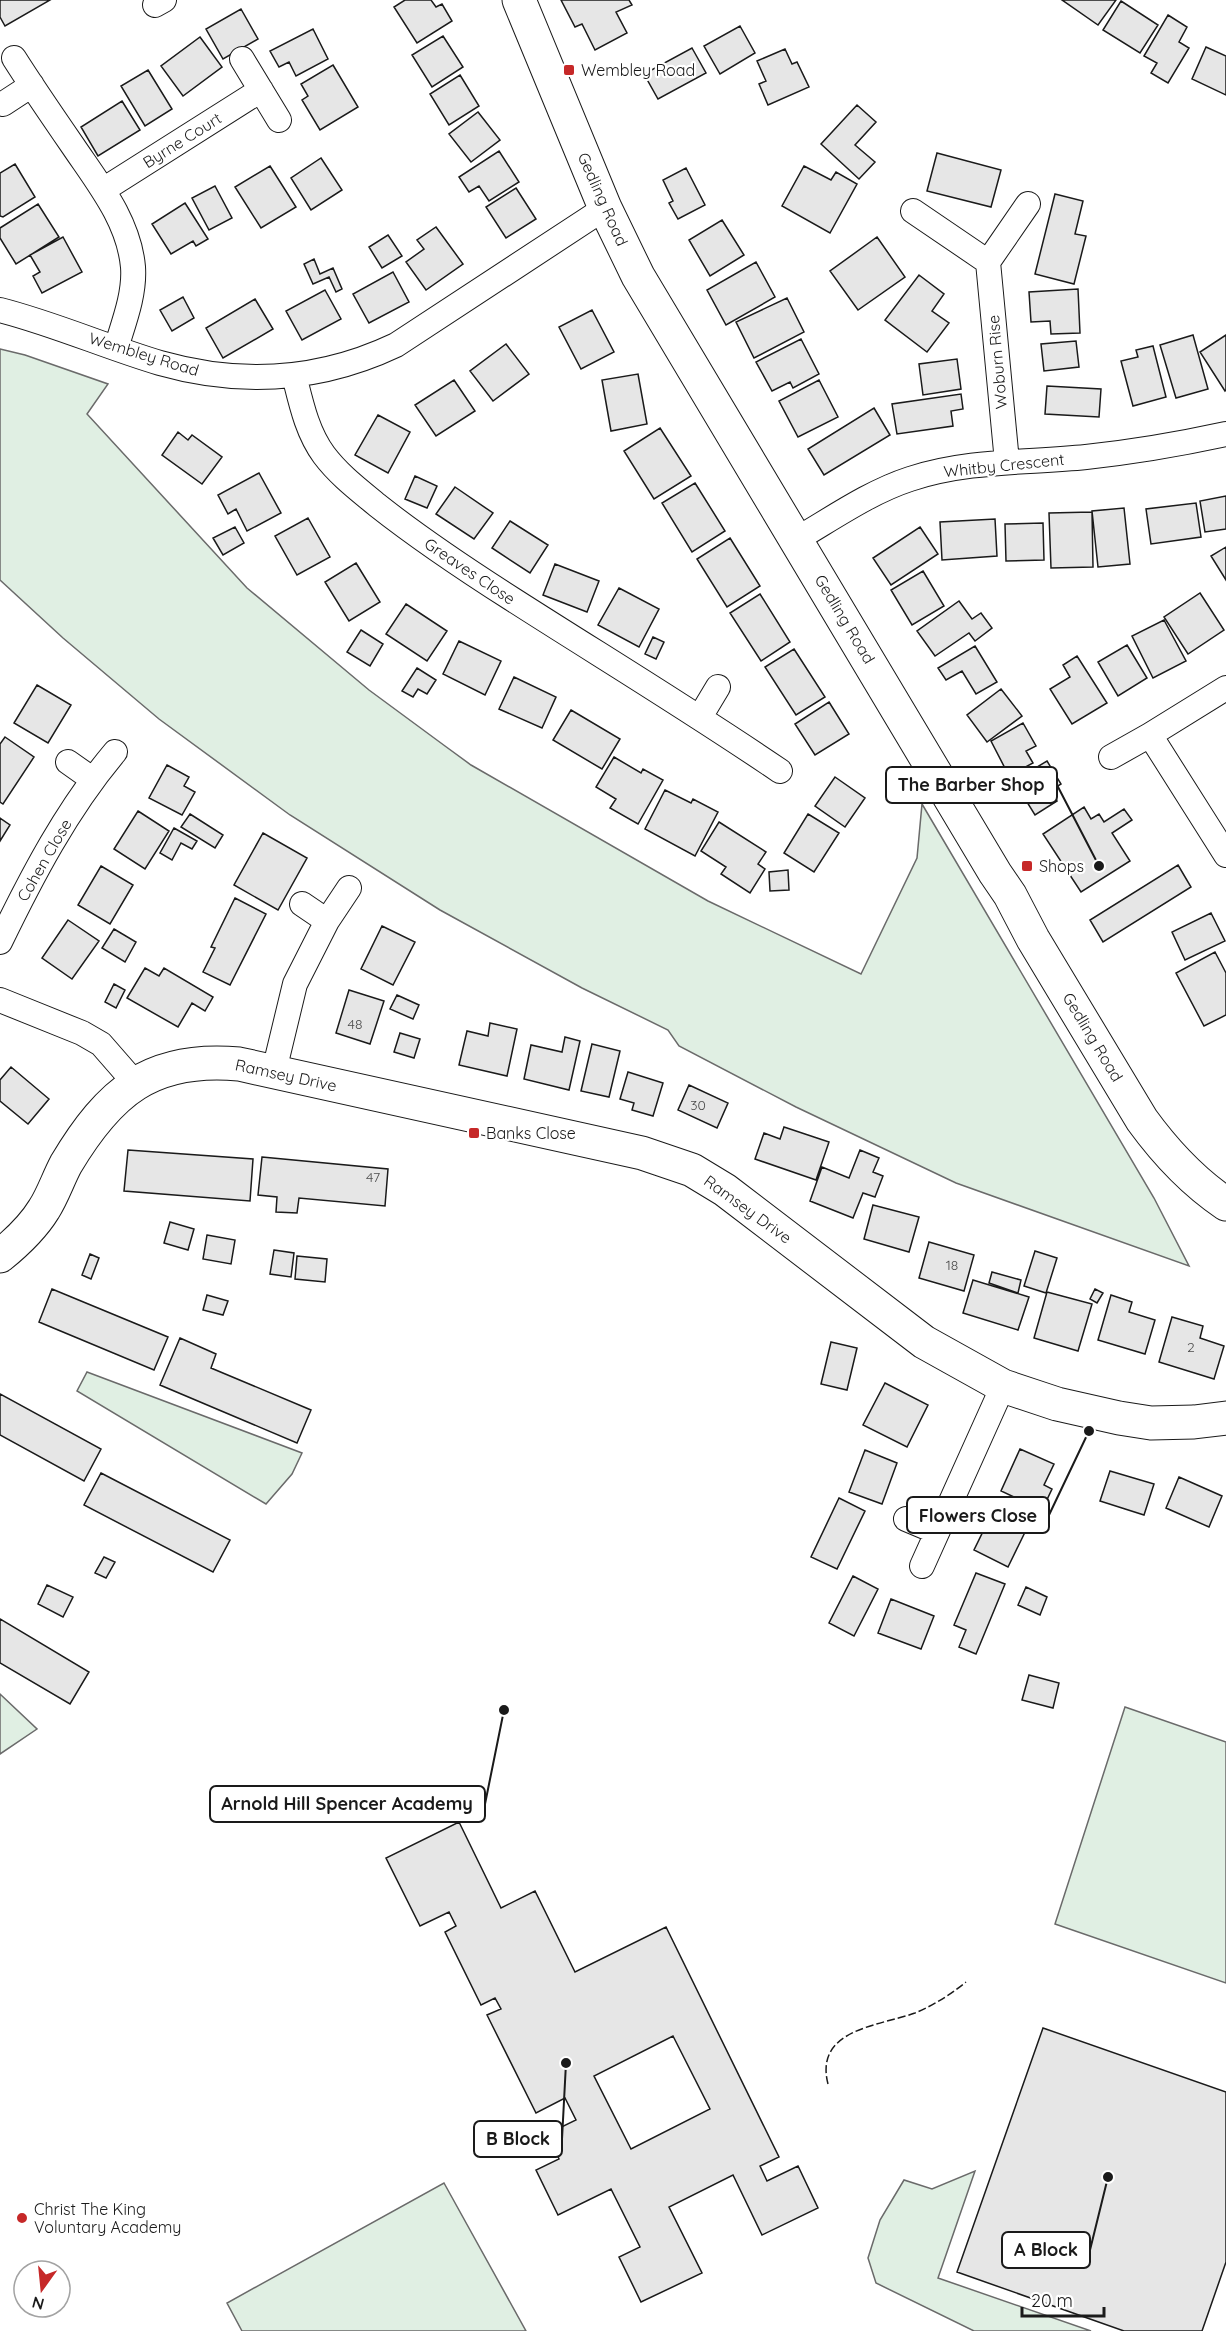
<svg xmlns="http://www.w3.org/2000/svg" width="1226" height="2331" viewBox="0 0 1226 2331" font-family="Quicksand,sans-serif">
<rect width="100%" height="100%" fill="#fff"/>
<path fill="#e0efe3" stroke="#6a6a6a" stroke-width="1.5" d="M0 349 25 355 108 384 87 414 247 588 369 690 445 746 471 765 708 901 861 974 917 858 922 804 1154 1198 1189 1266 956 1183 796 1107 679 1046 668 1030 582 988 440 910 290 815 159 719 63 638 0 580Z
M87 1372 302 1453 292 1474 266 1504 77 1391Z
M0 1694 37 1729 0 1754Z
M1125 1707 1226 1742V1983L1055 1924Z
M975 2171 938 2278 1091 2331H974L876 2283 868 2258 880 2220 904 2180 932 2189Z
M444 2183 526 2331H242L227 2303Z"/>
<path fill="#e6e6e6" stroke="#1a1a1a" stroke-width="1.5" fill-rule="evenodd" d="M0 0H50L5 26 0 17Z
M405 0H431L436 7 442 4 452 21 417 43 394 7Z
M561 0H629L632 5 616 12 627 33 595 50 582 24 575 27Z
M1062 0H1116L1098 25Z
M1121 1 1158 25 1140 53 1103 30Z
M241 9 258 39 223 59 206 29Z
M1168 15 1187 27 1179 42 1189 48 1168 83 1151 73 1157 63 1144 56Z
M740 26 755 53 720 74 704 46Z
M313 29 328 59 296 76 289 62 279 67 270 51Z
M443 36 463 67 432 87 412 55Z
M200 37 222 67 183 96 161 66Z
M1206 47 1226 56V95L1192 79Z
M692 48 706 73 658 99 644 74Z
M785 49 792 64 797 62 809 87 768 105 759 84 766 81 757 61Z
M333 65 358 107 320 130 302 100 308 96 301 84Z
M148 70 172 109 145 126 121 86Z
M460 75 479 106 449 125 430 94Z
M122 101 140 130 98 156 81 127Z
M857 105 876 122 855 145 875 162 859 179 821 144Z
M478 112 500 140 471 162 449 134Z
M499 151 519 182 489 201 479 186 469 192 459 177Z
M937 153 1001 170 991 207 927 191Z
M321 158 342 190 311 210 291 178Z
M15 164 35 197 3 217 0 216V173Z
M270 166 296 207 261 228 235 187Z
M804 166 831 180 836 172 857 184 830 233 782 206Z
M686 168 705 205 678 219 669 203 673 201 663 180Z
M215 186 232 218 209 230 192 198Z
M516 188 536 219 506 238 486 207Z
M1055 194 1083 201 1075 234 1086 236 1074 284 1035 274Z
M185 203 208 239 196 246 193 241 171 254 152 224Z
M38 204 59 237 16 264 0 238V228Z
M722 220 744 255 710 276 689 240Z
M436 227 463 264 426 290 406 262 424 249 417 240Z
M388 235 402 256 382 268 369 247Z
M63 237 82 272 42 293 33 276 40 272 30 255Z
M877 237 905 277 858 310 830 271Z
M314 259 320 274 333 268 342 289 336 292 329 277 313 284 304 264Z
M756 262 775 297 726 325 707 290Z
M393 272 409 302 369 323 353 294Z
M919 275 944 294 932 311 949 323 927 352 885 320Z
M1078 289 1080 333 1051 334 1050 321 1031 322 1029 292Z
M325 290 341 319 302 340 286 311Z
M183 297 194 318 172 331 160 310Z
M787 298 804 332 754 358 736 322Z
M255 299 273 329 223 358 206 328Z
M592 310 614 352 581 369 559 327Z
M1193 335 1208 389 1176 398 1160 345Z
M1226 335V390L1225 391 1200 352Z
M801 339 819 374 793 388 790 382 772 391 756 362Z
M1076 341 1079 367 1044 371 1041 344Z
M506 344 529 374 493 401 470 371Z
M1153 346 1166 397 1133 406 1121 361 1138 357 1136 350Z
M957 359 961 389 923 395 919 364Z
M638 374 647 424 611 431 602 380Z
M454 380 475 411 436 436 415 405Z
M819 380 838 417 798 437 779 401Z
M1047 386 1101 389 1099 417 1045 414Z
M961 394 963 409 951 411 953 426 897 434 892 404Z
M874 408 890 435 824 475 808 449Z
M378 415 410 432 388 473 355 455Z
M660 428 691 476 654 499 624 451Z
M178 432 188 440 192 435 222 457 202 484 162 455Z
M259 473 281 513 247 531 236 509 228 514 218 495Z
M415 476 437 486 427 508 405 499Z
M695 483 725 531 692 552 662 503Z
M455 487 493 513 474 539 436 514Z
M1226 496V529L1205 532 1200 501Z
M1196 503 1201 537 1151 544 1146 509Z
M1124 508 1130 564 1098 567 1092 511Z
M1092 512 1093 567 1051 568 1049 513Z
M308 518 330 557 297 575 275 536Z
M995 519 997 556 942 560 940 522Z
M510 521 548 545 530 573 492 548Z
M1043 523 1044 560 1006 561 1005 524Z
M235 527 244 543 223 555 213 538Z
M920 527 938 554 891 585 873 558Z
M730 538 760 586 727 607 697 559Z
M1226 547V580L1211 556Z
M356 563 380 602 349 621 325 582Z
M555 564 599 581 587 612 543 595Z
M923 571 944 606 912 625 891 590Z
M619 588 659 609 639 647 598 625Z
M1200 593 1224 630 1188 654 1164 617Z
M760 594 790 642 761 661 730 613Z
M959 601 972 619 981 613 992 628 975 641 969 633 935 656 917 631Z
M406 604 447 631 427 661 386 634Z
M1164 620 1186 661 1153 678 1132 636Z
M361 630 383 644 370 666 347 652Z
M653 637 664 642 656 659 645 654Z
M459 641 501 661 485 695 443 674Z
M1127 645 1147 678 1118 696 1098 662Z
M975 646 997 682 976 694 962 671 946 680 938 668Z
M794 649 825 697 796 715 765 667Z
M1077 656 1107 703 1072 724 1050 689 1070 677 1063 665Z
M417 668 436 680 427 694 418 689 413 697 402 691Z
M514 677 556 697 542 728 499 709Z
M37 685 71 705 48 743 14 723Z
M1001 689 1022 716 987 742 967 715Z
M829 702 849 734 815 755 795 724Z
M571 710 620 739 602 769 553 740Z
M1023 723 1036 746 1026 751 1033 763 1009 776 991 741Z
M5 737 34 757 3 804 0 802V744Z
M614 757 641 773 643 769 663 780 638 824 610 808 616 799 596 787Z
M1047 761 1061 784 1050 791 1057 801 1035 815 1014 781Z
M167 765 189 777 184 786 195 792 182 815 149 798Z
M835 777 865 798 845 827 815 806Z
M665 790 691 803 693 799 718 812 695 856 645 829Z
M1084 807 1091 819 1099 814 1104 822 1124 809 1132 820 1112 833 1130 861 1081 892 1043 834Z
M138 811 169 831 145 869 114 849Z
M190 814 223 835 215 848 181 827Z
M808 814 839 833 814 872 784 853Z
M0 818 10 825 0 841Z
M719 822 766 852 758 864 765 869 750 893 721 874 726 867 701 851Z
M174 828 197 841 192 849 181 843 172 860 160 853Z
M263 833 307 858 278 910 234 885Z
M1178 865 1191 887 1103 942 1090 920Z
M101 866 133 885 110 924 78 905Z
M788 870 789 890 770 891 769 872Z
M235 898 266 914 230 985 203 972 215 948 211 947Z
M1211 913 1225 941 1185 960 1172 932Z
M68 920 99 941 72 979 42 958Z
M382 926 415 942 393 985 361 969Z
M114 929 136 942 125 962 102 948Z
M1215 952 1226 973V1015L1204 1026 1176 973Z
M145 968 159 976 164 968 213 997 205 1011 192 1003 178 1027 127 998Z
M114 984 125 990 116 1008 105 1002Z
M349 990 384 1001 370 1044 336 1033Z
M397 995 419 1005 413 1019 390 1009Z
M490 1023 517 1029 507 1076 459 1065 467 1031 488 1036Z
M400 1033 420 1039 414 1058 394 1052Z
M565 1037 580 1041 569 1090 524 1079 531 1045 562 1052Z
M592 1044 620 1051 609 1097 581 1091Z
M11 1067 49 1099 28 1124 0 1101V1080Z
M628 1072 663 1083 653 1116 632 1110 634 1103 620 1099Z
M689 1085 728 1103 717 1128 678 1110Z
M784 1127 829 1142 816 1180 755 1159 764 1133 780 1139Z
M128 1150 253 1159 250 1201 124 1191Z
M860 1150 879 1158 873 1172 883 1176 875 1197 863 1193 853 1218 810 1201 822 1167 849 1178Z
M262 1157 388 1169 385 1206 299 1198 297 1213 276 1212 277 1197 258 1195Z
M873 1205 919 1217 909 1252 864 1239Z
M170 1222 194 1229 188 1250 164 1243Z
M207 1235 235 1240 231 1264 203 1259Z
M929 1242 974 1255 964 1291 919 1278Z
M274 1250 294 1253 291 1277 270 1274Z
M1035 1251 1057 1258 1046 1293 1024 1286Z
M90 1254 99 1258 91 1279 82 1275Z
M297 1256 327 1259 325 1282 295 1279Z
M992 1272 1021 1280 1018 1293 989 1283Z
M973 1280 1029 1297 1018 1330 963 1313Z
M52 1289 168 1337 154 1370 39 1322Z
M1095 1289 1103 1293 1097 1303 1090 1299Z
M1047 1292 1092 1304 1078 1351 1034 1338Z
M207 1295 228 1301 223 1315 203 1310Z
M1111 1295 1132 1302 1129 1312 1155 1320 1145 1354 1098 1340Z
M1172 1317 1203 1326 1200 1338 1224 1346 1214 1379 1159 1362Z
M180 1338 216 1354 211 1368 311 1410 297 1443 160 1385Z
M831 1342 857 1348 847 1390 821 1384Z
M885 1383 928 1405 907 1447 863 1425Z
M0 1394 101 1449 84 1481 0 1435Z
M1020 1449 1054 1464 1044 1485 1052 1489 1042 1510 1001 1491Z
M865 1450 897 1463 882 1504 849 1492Z
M1110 1471 1154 1484 1144 1515 1100 1501Z
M101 1473 230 1540 213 1572 84 1505Z
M1179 1477 1222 1496 1209 1527 1166 1508Z
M839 1498 865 1511 837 1569 811 1557Z
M994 1509 1028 1526 1008 1567 974 1550Z
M104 1557 115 1562 106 1578 95 1573Z
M976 1573 1005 1584 976 1654 959 1647 966 1630 954 1625Z
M853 1576 878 1589 854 1636 829 1623Z
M47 1585 73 1597 63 1617 38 1604Z
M1026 1587 1047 1597 1040 1615 1018 1605Z
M891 1599 934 1616 921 1649 878 1633Z
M0 1619 89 1672 70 1704 0 1663Z
M1029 1675 1059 1683 1053 1708 1022 1700Z
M459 1822 501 1908 535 1891 575 1972 666 1927 779 2157 760 2166 767 2181 798 2166 818 2208 762 2235 733 2175 669 2207 702 2273 641 2302 619 2257 640 2247 611 2189 558 2215 536 2170 559 2159 547 2134 576 2120 565 2098 536 2113 487 2015 501 2009 495 1998 481 2005 445 1932 456 1926 449 1912 420 1926 386 1858ZM673 2036 710 2109 631 2149 594 2076Z
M1043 2028 1226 2092V2262L1202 2331H1124L957 2272Z"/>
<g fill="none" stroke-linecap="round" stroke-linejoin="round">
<defs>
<path id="street" d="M155 5 164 0
M14 58C33 88 53 117 73 146 98 183 129 221 133 267 135 294 124 322 116 348
M242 59 279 120
M3 104 32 85
M103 190 261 90
M913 211 988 262 1028 204
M988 262 1007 462
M0 310C55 324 106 347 160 363 241 386 320 381 396 345L605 208
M294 375C301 403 307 432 324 455 339 475 359 490 377 505 420 539 465 569 512 599 601 656 692 711 780 771
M797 539C833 518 870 492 910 479 967 460 1027 463 1086 457 1133 452 1180 444 1226 434
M1226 688 1150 735 1226 855
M700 717 718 687
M1111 757 1150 735
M68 762 92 779
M302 904 327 921
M0 942C32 876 67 809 115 752
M0 1000 82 1033 101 1044 135 1083
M274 1071 295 984 327 921 349 888
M906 1519 937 1532
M922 1566 1003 1386"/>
<path id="secondary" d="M0 1256C16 1243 33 1227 44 1209 53 1195 58 1179 66 1164 109 1092 151 1056 239 1064L642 1153 692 1170 725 1190 924 1342 1003 1386 1057 1404 1119 1418 1151 1423 1194 1422 1226 1418"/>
<path id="primary" d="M519 0 605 208 638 276 995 873 1010 895 1033 939 1142 1120C1166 1153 1192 1181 1226 1204"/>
</defs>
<use href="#street" stroke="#1a1a1a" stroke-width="26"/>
<use href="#secondary" stroke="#1a1a1a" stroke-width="35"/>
<use href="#primary" stroke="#1a1a1a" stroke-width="35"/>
<use href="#street" stroke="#fff" stroke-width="24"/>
<use href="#secondary" stroke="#fff" stroke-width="33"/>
<use href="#primary" stroke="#fff" stroke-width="33"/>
<path stroke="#1a1a1a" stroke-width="1.5" stroke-dasharray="8 3" stroke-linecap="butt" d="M828 2084C814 2029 879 2026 915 2013 934 2005 950 1995 966 1982"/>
</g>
<g fill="#c62828" stroke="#fff" stroke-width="2">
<rect x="563" y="64" width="12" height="12" rx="3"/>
<rect x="1021" y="860" width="12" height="12" rx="3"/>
<rect x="468" y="1127" width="12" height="12" rx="3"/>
<circle cx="22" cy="2218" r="6"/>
</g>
<g text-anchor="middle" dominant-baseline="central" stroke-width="4.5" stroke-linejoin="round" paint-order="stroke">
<g font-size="14" fill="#4d4d4d">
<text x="355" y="1024">48</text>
<text x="698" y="1105">30</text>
<text x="373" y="1177">47</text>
<text x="952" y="1265">18</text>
<text x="1191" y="1347">2</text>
</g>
<g font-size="16" fill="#1a1a1a" stroke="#fff" text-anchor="start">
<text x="581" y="70">Wembley Road</text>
<text x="1039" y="866">Shops</text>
<text x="486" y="1133">Banks Close</text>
<text x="34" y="2209">Christ The King<tspan x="34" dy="18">Voluntary Academy</tspan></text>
</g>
<g font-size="16" fill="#1a1a1a" stroke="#fff">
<text transform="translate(182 140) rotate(-32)">Byrne Court</text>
<text transform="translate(603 199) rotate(66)">Gedling Road</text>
<text transform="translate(144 354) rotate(17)">Wembley Road</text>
<text transform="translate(997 362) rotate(-95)">Woburn Rise</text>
<text transform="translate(1004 465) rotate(-6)">Whitby Crescent</text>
<text transform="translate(470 571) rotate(34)">Greaves Close</text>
<text transform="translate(845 619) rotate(59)">Gedling Road</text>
<text transform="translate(44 860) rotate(-60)">Cohen Close</text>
<text transform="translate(1093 1037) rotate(59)">Gedling Road</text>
<text transform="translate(286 1075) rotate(12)">Ramsey Drive</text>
<text transform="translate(748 1209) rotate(36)">Ramsey Drive</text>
</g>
</g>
<path fill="none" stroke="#1a1a1a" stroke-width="2" d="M1099 866L1057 785M1089 1431L1049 1515M504 1710L485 1804M566 2063L562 2139M1108 2177L1090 2250"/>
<g fill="#1a1a1a" stroke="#fff" stroke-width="2">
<circle cx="1099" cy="866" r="6"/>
<circle cx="1089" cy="1431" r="6"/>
<circle cx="504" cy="1710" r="6"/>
<circle cx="566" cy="2063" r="6"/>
<circle cx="1108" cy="2177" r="6"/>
</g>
<g fill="#fff" stroke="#1a1a1a" stroke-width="2">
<rect x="886" y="767" width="171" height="36" rx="6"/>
<rect x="907" y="1497" width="142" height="36" rx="6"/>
<rect x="210" y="1786" width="275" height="36" rx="6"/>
<rect x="474" y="2121" width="88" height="36" rx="6"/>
<rect x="1002" y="2232" width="88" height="36" rx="6"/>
</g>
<g font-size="18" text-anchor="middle" font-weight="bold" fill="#1a1a1a">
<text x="971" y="791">The Barber Shop</text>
<text x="978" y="1522">Flowers Close</text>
<text x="347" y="1810">Arnold Hill Spencer Academy</text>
<text x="518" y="2145">B Block</text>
<text x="1046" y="2256">A Block</text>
</g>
<g transform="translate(42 2289) rotate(195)"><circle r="28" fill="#ffffff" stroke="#a3a3a3" stroke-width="1.5"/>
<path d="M0-4.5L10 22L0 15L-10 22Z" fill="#c62828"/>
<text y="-9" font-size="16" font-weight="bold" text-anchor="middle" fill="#1a1a1a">N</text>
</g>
<path d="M1022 2307v9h82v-9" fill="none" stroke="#1a1a1a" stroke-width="3"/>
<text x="1031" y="2307" font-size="18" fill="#1a1a1a" stroke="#ffffff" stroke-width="4.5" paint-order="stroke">20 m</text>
</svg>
